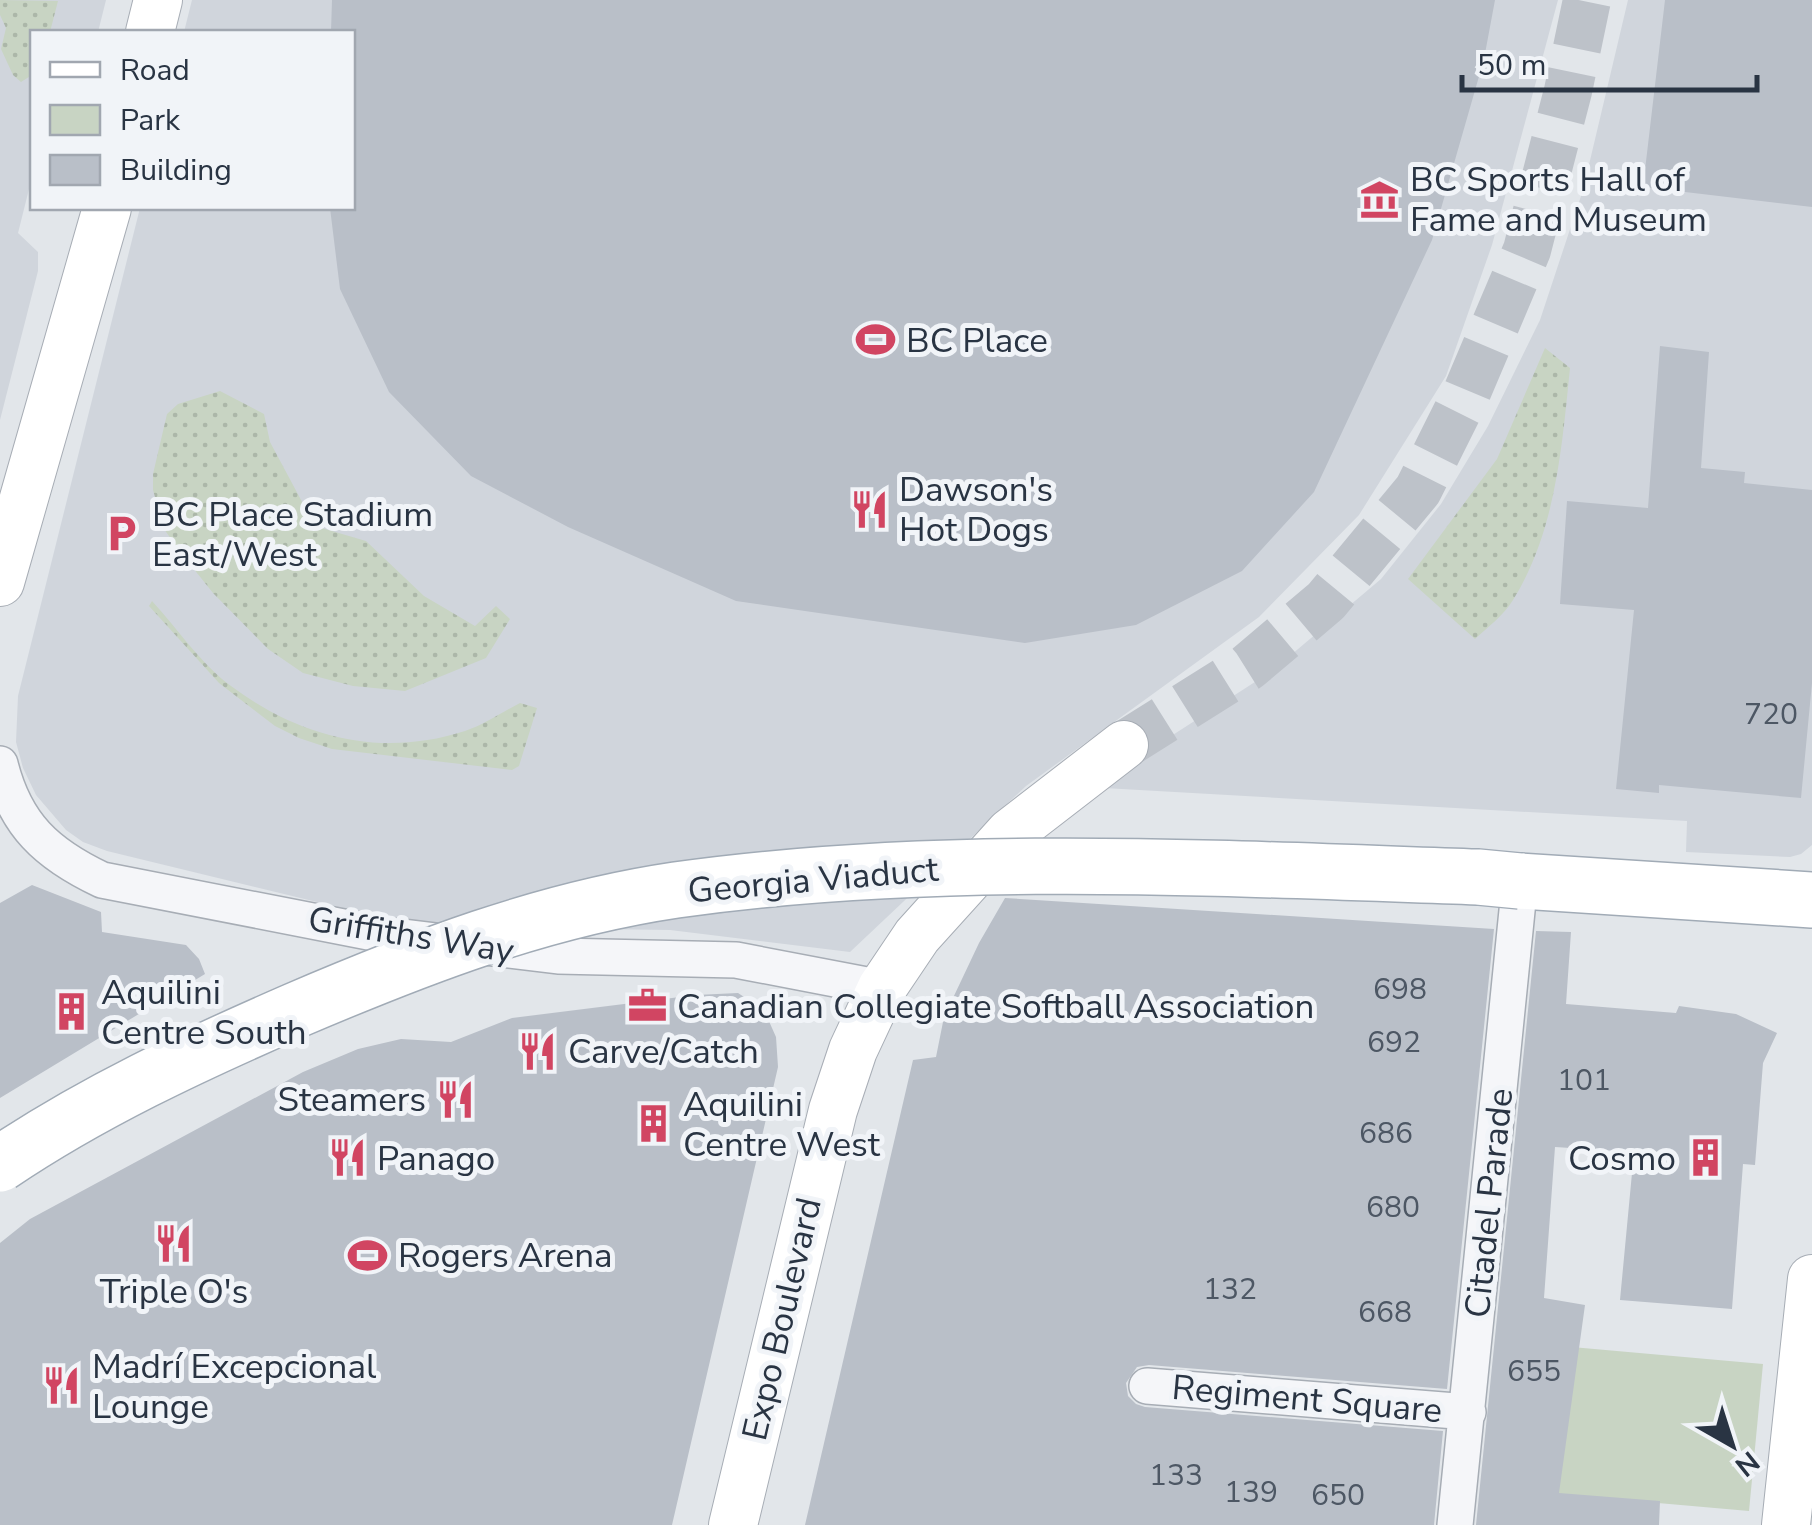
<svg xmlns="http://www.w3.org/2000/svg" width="1812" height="1525" viewBox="0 0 1812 1525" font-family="'Nunito Sans',sans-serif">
<defs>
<pattern id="grass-dots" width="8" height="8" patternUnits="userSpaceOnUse" patternTransform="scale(2.5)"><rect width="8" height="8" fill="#c8d4c3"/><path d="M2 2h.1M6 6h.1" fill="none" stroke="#acb7a9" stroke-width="1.8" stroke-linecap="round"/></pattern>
</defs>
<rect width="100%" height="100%" fill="#e2e6ea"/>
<path fill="#d0d5dc" d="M0 0H106L98 32H32V177L18 233 38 252V271L0 420Z
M192 0H1558L1492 245 1446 376 1359 515 1259 617 1026 786 850 952 670 930 527 928 441 932 107 851 83 842 66 830 36 795 23 768 16 742 18 696 140 208H352V32H184Z
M1628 0H1812V845L1801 854 1790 857 1686 852 1687 821 1104 788 1165 740 1272 671 1381 579 1441 504 1488 426 1540 320 1583 190Z"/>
<path fill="url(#grass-dots)" d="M0 0 58 1 50 32H32V75L21 82 13 75 1 49 6 28 0 15Z
M1545 348 1570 368C1562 446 1556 531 1513 600 1504 615 1488 627 1475 639L1408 579 1497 459Z
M220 391 264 414 270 442 315 526 366 541 424 596 475 626 496 606 510 619 486 658 405 691 353 686 303 673 268 649 213 593 181 553 164 529 153 490V474L167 414 178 404Z
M152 601C177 628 201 664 231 686 301 738 381 758 465 731 484 725 502 712 520 703L537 708 519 766 512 770 332 749 299 738 275 726 219 683 149 606Z"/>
<path fill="#c8d4c3" d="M1517 1342 1763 1364 1749 1511 1487 1488Z"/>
<path fill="#b9bfc8" d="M332 0H1495L1484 59 1432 240 1314 492 1242 571 1136 625 1025 643 736 601 568 527 471 476 389 392 340 289 330 208H352V32H331Z
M1665 0H1812V207L1643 187Z
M1660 346 1709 352 1701 468 1745 472 1744 483 1812 490V683L1801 798 1659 785V793L1616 789 1634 610 1560 604 1567 501 1648 508Z
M32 885 101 912 102 932 186 945 199 959 205 974 0 1098V903Z
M1005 898 1494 929 1447 1389 1149 1365 1137 1367 1126 1383 1128 1396 1136 1404 1145 1407 1443 1431 1434 1525H805L913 1060 936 1057 944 1017 979 943Z
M1536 931 1571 932 1566 1004 1676 1013 1679 1006 1736 1014 1777 1033 1763 1063 1755 1165 1743 1164 1732 1309 1620 1300 1634 1152 1555 1147 1544 1298 1585 1305 1559 1493 1660 1501 1659 1525H1476Z
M738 993 764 1010 776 1037 778 1067 672 1525H0V1243L30 1219 303 1072 358 1049 401 1039 451 1042 512 1018 696 995Z"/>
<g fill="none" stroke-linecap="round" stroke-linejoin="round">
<path stroke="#bdc2c9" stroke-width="48" stroke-dasharray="48 24" stroke-linecap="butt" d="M1124 745 1248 667 1326 601 1418 490 1467 392 1527 250 1568 91 1587 0"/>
<defs>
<path id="street" d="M0 764C15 825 47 854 102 880L379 934 558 956 736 960 882 988
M1147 1386 1468 1412
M1455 1525 1520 881"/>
<path id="secondary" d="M150 32 158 0
M0 582 107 208
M733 1525 833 1110 853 1050 882 988 917 936 1010 833 1124 745
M1786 1525 1812 1279"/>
<path id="primary" d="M1520 881 1812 900"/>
</defs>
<use href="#street" stroke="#a7adb5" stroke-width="38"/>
<use href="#secondary" stroke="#a7adb5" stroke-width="50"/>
<use href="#primary" stroke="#a1abb6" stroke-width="58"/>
<use href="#street" stroke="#f5f6f9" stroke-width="35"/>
<use href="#secondary" stroke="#fff" stroke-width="48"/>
<use href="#primary" stroke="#fff" stroke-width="55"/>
<defs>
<path id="primary-bridge" d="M0 1164C92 1102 193 1055 294 1011 418 958 541 910 676 890 941 853 1211 868 1478 877L1520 881"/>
</defs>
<use href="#primary-bridge" stroke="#a1abb6" stroke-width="58" stroke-linecap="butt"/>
<use href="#primary-bridge" stroke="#fff" stroke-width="55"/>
</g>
<defs>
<symbol id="museum-bare" viewBox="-9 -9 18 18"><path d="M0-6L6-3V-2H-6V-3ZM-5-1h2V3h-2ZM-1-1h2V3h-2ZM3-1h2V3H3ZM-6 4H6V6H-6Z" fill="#d14562" stroke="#f1f4f8" stroke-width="2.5" paint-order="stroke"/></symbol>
<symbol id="stadium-bare" viewBox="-9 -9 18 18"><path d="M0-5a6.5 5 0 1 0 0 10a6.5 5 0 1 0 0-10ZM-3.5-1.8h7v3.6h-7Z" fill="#d14562" stroke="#f1f4f8" stroke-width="2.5" paint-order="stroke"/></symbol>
<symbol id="restaurant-bare" viewBox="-9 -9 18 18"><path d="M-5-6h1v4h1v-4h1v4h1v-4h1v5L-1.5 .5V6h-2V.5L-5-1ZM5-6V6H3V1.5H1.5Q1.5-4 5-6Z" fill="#d14562" stroke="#f1f4f8" stroke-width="2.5" paint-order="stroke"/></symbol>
<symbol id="parking-bare" viewBox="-9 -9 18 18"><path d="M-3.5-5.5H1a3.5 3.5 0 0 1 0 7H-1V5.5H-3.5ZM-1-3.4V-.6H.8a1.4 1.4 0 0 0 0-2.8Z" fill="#d14562" stroke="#f1f4f8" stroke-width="2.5" paint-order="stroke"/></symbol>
<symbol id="office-bare" viewBox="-9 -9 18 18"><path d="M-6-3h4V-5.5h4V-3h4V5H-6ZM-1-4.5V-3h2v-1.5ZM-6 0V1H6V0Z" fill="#d14562" stroke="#f1f4f8" stroke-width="2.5" paint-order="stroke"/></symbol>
<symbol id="building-bare" viewBox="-9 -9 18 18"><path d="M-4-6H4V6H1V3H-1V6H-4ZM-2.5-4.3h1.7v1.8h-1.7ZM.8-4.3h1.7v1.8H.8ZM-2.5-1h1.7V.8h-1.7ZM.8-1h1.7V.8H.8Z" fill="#d14562" stroke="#f1f4f8" stroke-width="2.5" paint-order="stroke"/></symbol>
</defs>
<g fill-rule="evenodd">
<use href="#museum-bare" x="1352" y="172" width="55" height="55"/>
<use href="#stadium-bare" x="848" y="312" width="55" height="55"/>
<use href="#restaurant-bare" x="842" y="482" width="55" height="55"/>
<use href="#parking-bare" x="94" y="506" width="55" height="55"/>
<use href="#office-bare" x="620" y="978" width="55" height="55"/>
<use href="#building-bare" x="44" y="984" width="55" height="55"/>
<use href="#restaurant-bare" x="510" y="1024" width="55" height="55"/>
<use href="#restaurant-bare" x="428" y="1072" width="55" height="55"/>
<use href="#building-bare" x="626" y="1096" width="55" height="55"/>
<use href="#restaurant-bare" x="320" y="1130" width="55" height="55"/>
<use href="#building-bare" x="1678" y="1130" width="55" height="55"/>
<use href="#restaurant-bare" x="146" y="1216" width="55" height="55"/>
<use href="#stadium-bare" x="340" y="1228" width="55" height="55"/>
<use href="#restaurant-bare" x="34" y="1358" width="55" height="55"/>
</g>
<g text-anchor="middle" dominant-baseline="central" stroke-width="10" stroke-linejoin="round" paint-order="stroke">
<g font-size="30" fill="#4d5764">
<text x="1771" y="714">720</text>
<text x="1400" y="989">698</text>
<text x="1394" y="1042">692</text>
<text x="1584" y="1080">101</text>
<text x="1386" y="1133">686</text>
<text x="1393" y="1207">680</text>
<text x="1230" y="1289">132</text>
<text x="1385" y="1312">668</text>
<text x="1534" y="1371">655</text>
<text x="1176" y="1475">133</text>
<text x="1251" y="1492">139</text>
<text x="1338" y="1495">650</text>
</g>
<g font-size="35" fill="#293443" stroke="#f1f4f8" text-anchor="start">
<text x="1410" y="179">BC Sports Hall of<tspan x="1410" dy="40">Fame and Museum</tspan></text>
<text x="906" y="340">BC Place</text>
<text x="899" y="489">Dawson's<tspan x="899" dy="40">Hot Dogs</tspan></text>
<text x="152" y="514">BC Place Stadium<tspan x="152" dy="40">East/West</tspan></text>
<text x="101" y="992">Aquilini<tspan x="101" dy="40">Centre South</tspan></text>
<text x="677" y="1006">Canadian Collegiate Softball Association</text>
<text x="568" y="1051">Carve/Catch</text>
<text x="426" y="1099" text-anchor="end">Steamers</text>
<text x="683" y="1104">Aquilini<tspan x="683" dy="40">Centre West</tspan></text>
<text x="377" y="1158">Panago</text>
<text x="1676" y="1158" text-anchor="end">Cosmo</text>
<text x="398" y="1255">Rogers Arena</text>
<text x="174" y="1291" text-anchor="middle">Triple O's</text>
<text x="92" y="1366">Madrí Excepcional<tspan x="92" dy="40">Lounge</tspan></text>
</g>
<g font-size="35" fill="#293443" stroke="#f1f4f8">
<text transform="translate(813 880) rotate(-5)">Georgia Viaduct</text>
<text transform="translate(411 935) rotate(9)">Griffiths Way</text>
<text transform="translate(1489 1203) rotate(-84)">Citadel Parade</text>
<text transform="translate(782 1319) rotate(-77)">Expo Boulevard</text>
<text transform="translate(1307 1399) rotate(5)">Regiment Square</text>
</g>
</g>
<rect x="30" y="30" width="325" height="180" fill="#f1f4f8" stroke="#a1a7b0" stroke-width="2.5"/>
<rect x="50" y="62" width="50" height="15" fill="#ffffff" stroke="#a1a7b0" stroke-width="2.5"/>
<text x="120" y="80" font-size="30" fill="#293443">Road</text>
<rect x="50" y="105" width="50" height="30" fill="#c8d4c3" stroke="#a1a7b0" stroke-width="2.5"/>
<text x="120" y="130" font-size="30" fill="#293443">Park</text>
<rect x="50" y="155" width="50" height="30" fill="#b9bfc8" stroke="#a1a7b0" stroke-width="2.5"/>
<text x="120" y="180" font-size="30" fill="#293443">Building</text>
<g transform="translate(1732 1445) rotate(141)" stroke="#f1f4f8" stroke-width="8" paint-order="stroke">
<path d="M0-8L18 38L0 25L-18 38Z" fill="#293443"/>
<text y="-15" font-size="28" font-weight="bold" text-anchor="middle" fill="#293443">N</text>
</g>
<path d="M1462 75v15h295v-15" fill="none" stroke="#293443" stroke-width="5"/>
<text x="1477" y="75" font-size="30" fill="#293443" stroke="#f1f4f8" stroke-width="8" paint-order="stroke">50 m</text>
</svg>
